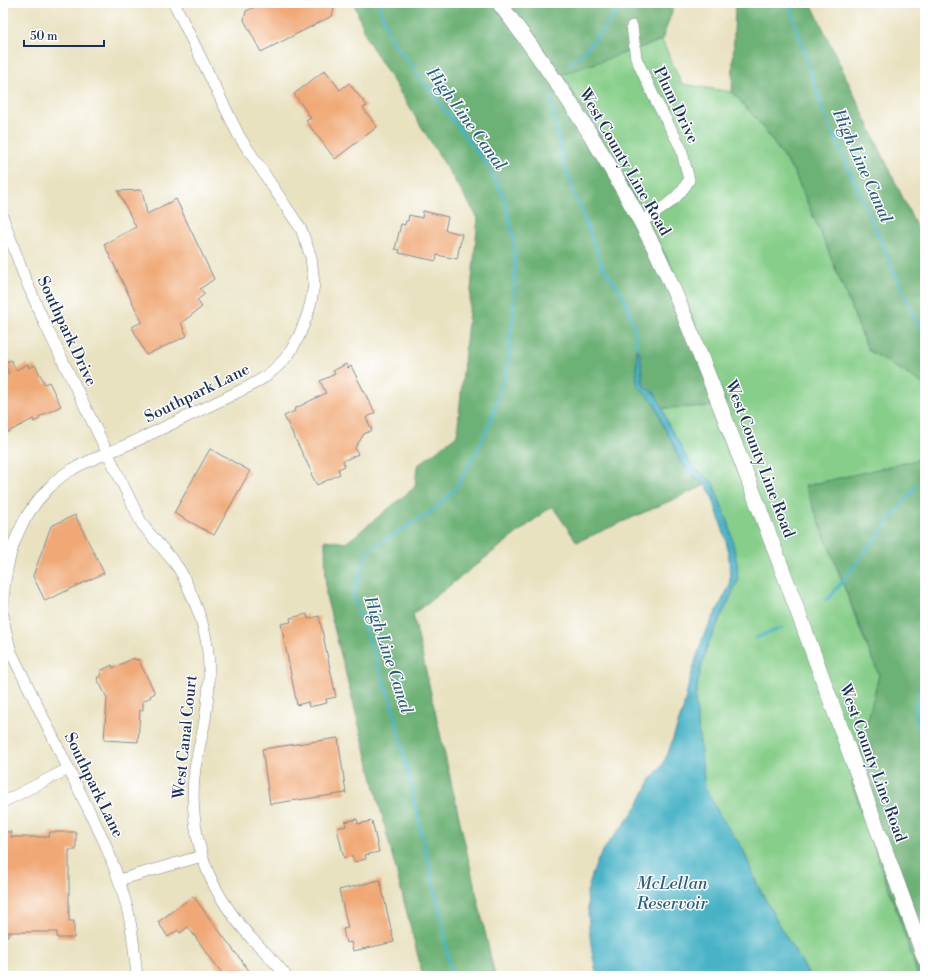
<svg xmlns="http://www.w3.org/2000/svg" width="928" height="979" viewBox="0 0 928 979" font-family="'Libre Bodoni',serif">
<rect width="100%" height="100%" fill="#fff"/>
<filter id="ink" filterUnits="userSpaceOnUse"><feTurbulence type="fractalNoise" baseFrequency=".025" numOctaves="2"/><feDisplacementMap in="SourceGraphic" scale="8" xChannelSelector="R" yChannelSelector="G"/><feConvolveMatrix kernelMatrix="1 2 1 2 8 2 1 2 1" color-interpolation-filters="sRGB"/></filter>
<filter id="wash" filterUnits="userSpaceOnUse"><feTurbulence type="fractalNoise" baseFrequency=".012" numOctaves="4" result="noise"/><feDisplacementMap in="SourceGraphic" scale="16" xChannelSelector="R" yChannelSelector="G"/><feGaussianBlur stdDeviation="0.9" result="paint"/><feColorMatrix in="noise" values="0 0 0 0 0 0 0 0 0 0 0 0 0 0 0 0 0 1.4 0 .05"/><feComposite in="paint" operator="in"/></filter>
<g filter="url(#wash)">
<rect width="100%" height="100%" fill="#e9e2c1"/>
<path fill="#86ce89" stroke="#507e74" d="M662 40 682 84 732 92 759 122 794 172 828 250 868 350 925 385V458L806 486 863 637 879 675 852 785 902 926 918 976H810L780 927 756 882 743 849 721 817 705 789 695 699 699 676 707 646 738 581 729 524 702 474 695 469 685 455 678 441 667 424 663 408 726 406 674 272 594 124 561 75Z"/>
<path fill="#6cb175" stroke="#44706a" d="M354 3H675L662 40 561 75 594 124 674 272 727 406 663 408 655 393 645 388 643 383 640 354 637 348V379L638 386 655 403 662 423 675 447 680 461 695 477 706 485 577 542 552 506 413 614 495 976H423L326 596 325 540 346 543 415 487 417 466 457 435 478 218 367 39Z
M735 3H811L925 245V385L868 350 828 250 794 172 759 122 732 92Z
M925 458V976H918L902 926 852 785 879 675 805 486Z"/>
<path fill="#48b3c6" stroke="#327192" d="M637 347 640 354 643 383 645 388 655 393 663 408 668 424 678 441 685 455 695 469 712 481 729 524 737 563 738 581 707 646 699 676 695 699 705 789 721 817 743 849 756 882 780 927 810 976H597L592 952 589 928 587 892 592 875 598 859 608 843 625 823 638 805 650 781 663 764 669 750 683 710 689 682 703 637 730 585 729 558 726 540 712 496 706 485 695 477 680 461 675 447 662 423 655 403 638 386 637 379Z"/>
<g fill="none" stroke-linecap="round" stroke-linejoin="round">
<path stroke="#48b3c6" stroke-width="3" d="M381 3 380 7 390 38 488 166 504 197 514 239 515 295 508 364 492 417 478 449 456 488 431 512 367 551 353 596 392 704 443 926 451 976
M789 3 790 7 822 108 914 317 925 334
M570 63 580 57 624 3
M552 98V108L564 165 603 268 618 287 624 298 634 326 637 347
M825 600 831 596 916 486
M755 638 782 628
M925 664 923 671 915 716 925 755"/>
</g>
<g id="blocks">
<path fill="#f0a976" d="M263 3H332L334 8 332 16 261 52 244 20 246 11Z
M325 70 340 90 349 83 367 106 363 108 377 127 335 159 306 121 311 118 294 94Z
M142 190 147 214 176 199 214 279 200 289 205 294 197 300 202 307 181 323 187 336 146 355 132 327 142 322 104 244 136 227 118 191Z
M423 211 448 217 445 230 462 234 457 259 437 255 436 261 399 253 400 250 395 249 401 224 405 225 406 221H408L409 215 422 218Z
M11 360 16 370 28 364 29 368 35 365 45 384 49 382 61 406 39 417 40 419 34 422 33 419 6 433 3 426V377L9 373 4 363Z
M346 364 348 368 351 366 375 413 366 418 372 430 364 434 355 448 358 454 343 461 345 466 338 469 340 474 317 485 311 474 312 473 284 416 295 411 294 409 326 393 320 381 335 374 333 371Z
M210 449 250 471 214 535 174 513Z
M75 515 104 573 45 601 33 576 51 526Z
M307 614 308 619 319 616 336 697 326 699 327 703 309 707 308 702 297 705 281 624 291 622 290 618Z
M134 658 135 660 138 659 155 693 150 696 151 697 143 701V710H140L138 742 104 740 107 698 97 678 102 675 100 671 112 665 113 668Z
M338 738 346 793 270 804 262 749Z
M357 819 358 824 372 821 379 852 365 855 366 859 354 862 352 856 344 858 337 828 346 826 345 822Z
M3 832H11V837H49L50 832H76V850H69V921H74V938H57V932H8V936H3Z
M380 880 394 942 353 951 351 942 346 943 343 929 348 928 339 890Z
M193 896 253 976H224L188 927 180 933 178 930 168 937 158 922Z"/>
</g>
</g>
<g filter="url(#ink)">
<use href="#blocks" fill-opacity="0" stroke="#828890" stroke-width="1"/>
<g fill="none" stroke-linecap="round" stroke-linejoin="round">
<defs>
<path id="minor" d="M632 26 636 58 654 97 681 148 689 180C677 201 660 210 641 222
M3 218 24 276 45 324 142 524C154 540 168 553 179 569 184 577 188 587 192 596 196 606 201 617 203 627 211 654 210 685 206 712 204 731 198 749 195 768 191 797 194 828 202 855 211 887 230 914 251 938 263 950 276 962 286 976
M3 600C6 558 17 521 47 490 54 482 63 474 73 469 91 459 111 452 131 443 170 425 209 406 248 387L265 377 279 365 289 354 299 336 307 316 311 302 314 284 311 257 301 229 239 136 174 3
M3 615 5 628 11 652 104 841C111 859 119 878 124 897 132 922 134 949 137 976
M3 802 68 769
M119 880 202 856"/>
<path id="secondary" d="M499 3C559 81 613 165 657 253 671 283 684 314 696 345 722 409 746 473 770 537 823 677 873 818 925 959"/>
</defs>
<use href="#minor" stroke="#828890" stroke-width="12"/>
<use href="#secondary" stroke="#828890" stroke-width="16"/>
<use href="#minor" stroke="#fff" stroke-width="11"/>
<use href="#secondary" stroke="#fff" stroke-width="15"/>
</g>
</g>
<g text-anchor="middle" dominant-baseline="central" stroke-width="3" stroke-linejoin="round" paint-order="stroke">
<g font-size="16" fill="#1b2f5e" stroke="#fff">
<text transform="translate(676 105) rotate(64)">Plum Drive</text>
<text transform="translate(625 162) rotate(60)">West County Line Road</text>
<text transform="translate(67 331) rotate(65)">Southpark Drive</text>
<text transform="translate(197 393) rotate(-26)">Southpark Lane</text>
<text transform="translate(760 459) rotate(69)">West County Line Road</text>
<text transform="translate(185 737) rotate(-84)">West Canal Court</text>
<text transform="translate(873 763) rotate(70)">West County Line Road</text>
<text transform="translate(94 785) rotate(64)">Southpark Lane</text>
</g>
<g font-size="17" font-style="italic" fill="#2b5d82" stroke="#fff">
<text transform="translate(466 119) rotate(54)">High Line Canal</text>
<text transform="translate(862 166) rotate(66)">High Line Canal</text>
<text transform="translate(388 655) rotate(72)">High Line Canal</text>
<text x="672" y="884">McLellan<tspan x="672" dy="20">Reservoir</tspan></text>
</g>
</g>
<rect width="928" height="979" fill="none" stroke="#fff" stroke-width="16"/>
<path d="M24 40v6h80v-6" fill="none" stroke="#1b2f5e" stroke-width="2"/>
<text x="30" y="40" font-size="12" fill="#1b2f5e" stroke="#ffffff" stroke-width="3" paint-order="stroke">50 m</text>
</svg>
